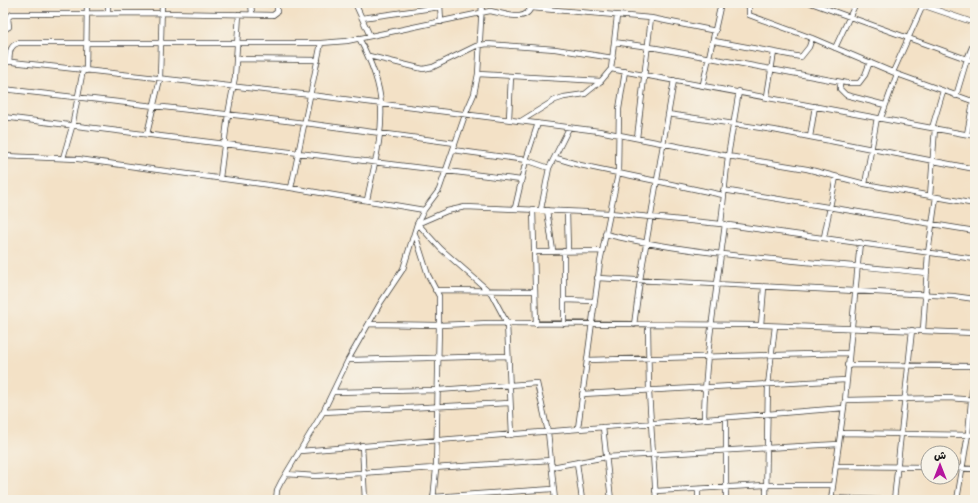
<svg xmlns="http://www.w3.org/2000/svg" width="978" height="503" viewBox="0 0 978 503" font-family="Sriracha,'Playpen Sans Arabic',sans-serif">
<rect width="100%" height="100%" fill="#f7f3e8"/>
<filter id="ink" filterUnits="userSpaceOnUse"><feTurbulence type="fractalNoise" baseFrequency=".025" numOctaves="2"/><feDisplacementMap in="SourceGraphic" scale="8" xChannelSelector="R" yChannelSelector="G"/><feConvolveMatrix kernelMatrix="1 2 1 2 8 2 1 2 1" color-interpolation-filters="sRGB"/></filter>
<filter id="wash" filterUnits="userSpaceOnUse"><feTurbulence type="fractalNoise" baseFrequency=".012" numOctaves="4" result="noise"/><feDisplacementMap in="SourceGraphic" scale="16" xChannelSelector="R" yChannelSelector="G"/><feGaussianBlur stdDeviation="0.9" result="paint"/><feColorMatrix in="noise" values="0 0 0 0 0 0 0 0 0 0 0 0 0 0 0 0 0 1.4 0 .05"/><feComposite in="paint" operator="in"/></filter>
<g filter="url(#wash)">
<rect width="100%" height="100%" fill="#f3e1c6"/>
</g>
<g filter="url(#ink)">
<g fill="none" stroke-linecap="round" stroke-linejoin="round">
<defs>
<path id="minor" d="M108 3V12
M251 3 252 14
M355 3 370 36
M440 3 441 22
M738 3 749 5V15L812 38 897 74 975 102
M811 3 975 62
M916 3 975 23
M531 8 651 18 716 31
M362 18 440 7
M3 30 9 27 8 18 12 14 162 13 273 15 277 12V3
M359 38C370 59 380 82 381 105 383 137 373 169 367 200
M714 41 801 57 809 47 812 38
M614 42 656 48 847 83H859L865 75 870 62
M835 48 856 3
M369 56 423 69 433 67 476 46 487 44 555 49 613 58
M237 59 318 60
M3 61 311 95 599 131 728 156 807 169 865 184 975 204
M9 62C10 53 9 46 18 43H321L347 41 490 11C503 13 529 25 532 3
M611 69 975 136
M86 71 87 3
M893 72 924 3
M478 74 601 81
M3 82 5 62
M840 82V89L846 95 885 105
M703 84 721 3
M3 89 305 123 455 143
M767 96 774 52
M956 96 967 59 975 40
M668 114 774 130 975 169
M3 117 521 180
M881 118 897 74
M509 119 511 76
M521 121 555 100 564 97 585 94 601 81 611 69 617 16
M932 128 943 91
M147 134 160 79 162 3
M967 134 973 102
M810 137 815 106
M637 138 651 18
M453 150 526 160 549 168
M3 156 78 159 291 188 424 210
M63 158 72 127 83 70
M556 158 580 165 723 195
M220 178 228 114 235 77 239 14
M865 184 877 118
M291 188 321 43
M723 190 975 231
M930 196 935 128
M515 208 526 160 538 123
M533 209 536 324
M541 209 549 168 569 128
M547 210 553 251
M567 211 568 251
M417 224 447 211 465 207 610 213 721 224 975 259
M418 224 441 249 491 293 507 323 512 435
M721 224 728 156 739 91
M605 234C709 259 820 261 927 273
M824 237 836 177
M535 252 602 251
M597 278 953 296 975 299
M435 290 535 291
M564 300 594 301
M369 324 439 325V296L428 275 415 234
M564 324V251
M634 325 640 280 674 80
M761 325 764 287
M648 326 649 392 656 500
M923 330 928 253 936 197
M348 360 508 356
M587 360 848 353
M847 365 974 366
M333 392 438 390 537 383 548 432 555 500
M582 394 846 380
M845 400 949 398 975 400
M323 412 510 403
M726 418V500
M704 419C705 353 717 289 725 224
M603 427 611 500
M578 428 600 262 618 174 619 109 625 71
M840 433 975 435
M362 445 365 500
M300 451 844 408
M577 463 582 500
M836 466 928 467
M552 467 606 457 839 444
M952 468 975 469
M286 474 316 476 551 460
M698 489V500
M655 491 766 485H833
M433 497 553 489
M831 498 882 500
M276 500 277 490 281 482 323 412 348 360 381 302 403 269 417 224 424 210 439 190 465 115 474 94 478 74 482 3
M433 500 436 469 439 325 490 323 761 325 975 333
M766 500 768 385 775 326
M831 500 845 400 860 242
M894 500 912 330
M957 500 968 434 975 358"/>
</defs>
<use href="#minor" stroke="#3c3a36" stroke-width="6"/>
<use href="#minor" stroke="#fff" stroke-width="4.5"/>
</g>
</g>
<rect width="978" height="503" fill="none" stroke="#f7f3e8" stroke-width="16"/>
<g transform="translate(940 465)"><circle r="19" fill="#f7f3e8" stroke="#9f9d96"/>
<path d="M0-3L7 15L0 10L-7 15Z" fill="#b5179e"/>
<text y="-6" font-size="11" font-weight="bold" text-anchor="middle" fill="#1c1c1c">ش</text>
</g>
</svg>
